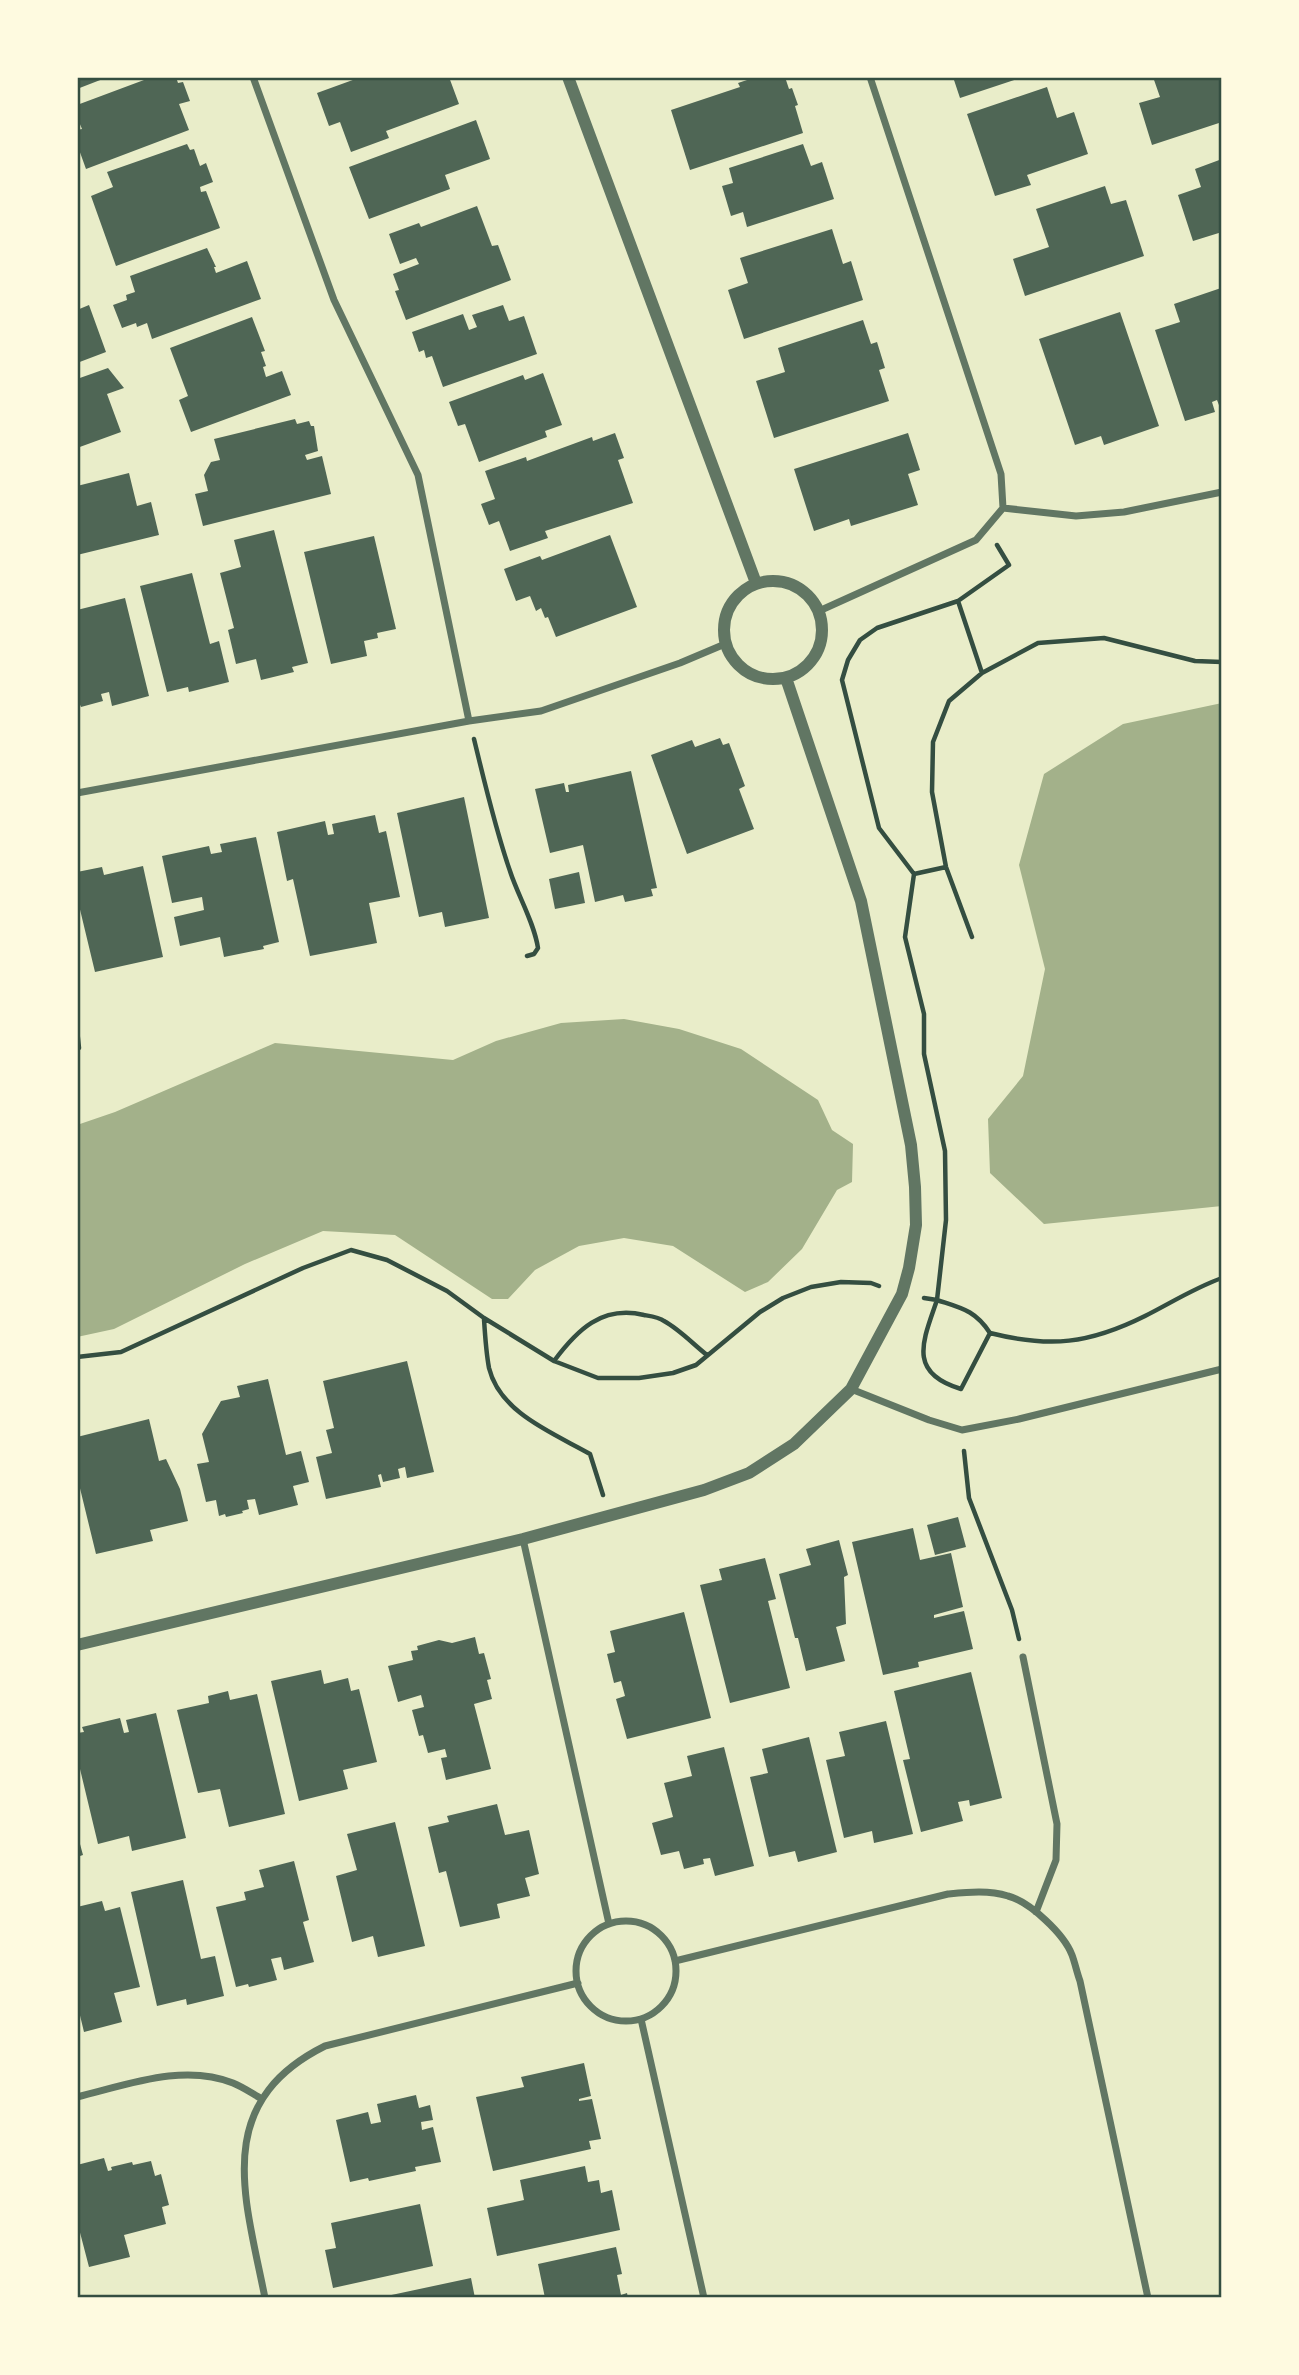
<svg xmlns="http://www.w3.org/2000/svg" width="1299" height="2375" viewBox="0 0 1299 2375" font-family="'Playfair Display',serif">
<rect width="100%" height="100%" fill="#e9edc9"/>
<path fill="#a3b18a" d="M1222 703V1206L1044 1224 990 1173 988 1119 1023 1076 1045 969 1019 865 1044 774 1123 724Z
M624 1019 679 1029 741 1049 818 1100 832 1130 853 1144 852 1182 837 1190 802 1249 768 1282 745 1292 673 1246 624 1238 579 1246 535 1270 508 1299H492L395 1235 323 1231 245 1264 114 1329 77 1337V1125L115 1112 275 1043 453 1060 496 1041 561 1023Z"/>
<path fill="#4f6655" d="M77 77H108L77 89Z
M152 77H176L178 83 183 82 190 101 179 104 189 130 86 169 77 144V130L82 129 77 117V105Z
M361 77H449L459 104 386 131 389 138 351 152 340 122 329 126 317 93Z
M756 77H785L789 89 792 88 798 105 795 106 803 133 690 170 671 110 740 87 738 83Z
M953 77H1023L960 98Z
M1153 77H1222V122L1152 145 1139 103 1160 97Z
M1047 87 1057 118 1074 112 1088 154 1027 175 1031 185 995 196 967 114Z
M476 120 490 159 445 175 450 189 369 219 349 167Z
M187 144 190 150 194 149 200 166 206 163 213 182 200 187 201 192 206 191 220 228 116 266 91 196 113 187 107 172Z
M803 144 811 166 822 162 834 199 747 227 743 212 731 216 722 186 733 183 729 168Z
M1222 159V232L1193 241 1178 195 1201 187 1195 169Z
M1105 186 1111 204 1126 200 1144 256 1025 296 1013 259 1049 247 1036 209Z
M477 206 492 246 498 245 511 280 406 320 395 291 399 290 393 274 419 264 416 258 400 264 389 234 419 223 421 227Z
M832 229 843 264 851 261 863 300 744 339 728 290 748 283 740 258Z
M207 248 216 267H214L216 273 247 261 261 299 152 339 147 323 137 327 136 323 122 328 113 305 127 300 126 295 135 292 130 276Z
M1221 288 1222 413 1217 400 1212 402 1215 412 1185 421 1155 330 1180 322 1174 304Z
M89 305 106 352 77 363V310Z
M503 305 509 321 524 316 537 354 443 387 432 356 426 358 424 350 419 352 412 332 463 314 469 330 477 327 472 315Z
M1120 312 1159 426 1104 445 1101 436 1075 445 1039 339Z
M252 317 265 351 261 352 266 366 263 367 266 377 282 371 291 395 191 432 179 400 188 396 170 348Z
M863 320 871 344 877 342 885 368 879 370 889 401 774 438 756 381 785 372 778 348Z
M108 368 124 388 107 394 121 432 77 448V379Z
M543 373 562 425 545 431 547 437 479 462 465 424 458 426 449 402 523 375 525 380Z
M295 419 297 424 309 421 311 426H314L318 451 305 455 307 460 322 456 331 494 203 526 195 494 208 491 204 475 211 462 220 460 214 439Z
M615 433 624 458 618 460 633 503 545 531 548 538 510 551 499 521 489 525 481 504 495 499 485 471 526 457 527 461 592 437 593 441Z
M908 433 920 470 908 474 918 505 851 526 849 519 814 531 794 469Z
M129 473 137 506 151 502 159 535 77 555V486Z
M274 530 308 663 292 667 294 672 261 680 256 659 236 664 228 630 234 628 220 573 241 567 234 540Z
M610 535 637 607 556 637 548 617 545 618 541 608 536 611 530 596 516 601 504 569 540 556 542 560Z
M374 536 396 629 377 633 378 638 364 641 367 656 331 664 304 552Z
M192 573 210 644 219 641 229 682 189 692 188 687 167 692 140 586Z
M125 598 149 696 112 706 109 692 101 694 103 701 81 707 77 698V610Z
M720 738 723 745 729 743 745 786 739 789 754 829 687 854 651 755 692 740 695 747Z
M631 771 657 888 651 889 653 896 625 902 623 895 595 902 583 845 550 853 535 789 564 783 566 792H569L568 785Z
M464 797 489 918 445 927 442 912 419 917 397 813Z
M375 815 379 833 386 831 400 897 369 903 377 943 310 956 293 879 287 881 277 832 325 821 328 835 334 834 332 824Z
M256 837 279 942 263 946 264 949 224 957 220 937 180 946 174 917 204 910 202 897 172 903 162 856 209 846 211 854 222 852 220 844Z
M143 866 163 957 95 972 77 897V872L102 867 104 875Z
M579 872 585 903 555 909 549 879Z
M407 1361 434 1472 407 1478 405 1467 398 1469 400 1478 383 1482 381 1474 378 1475 381 1487 326 1499 316 1457 332 1453 326 1430 334 1428 323 1381Z
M268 1379 286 1455 301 1451 309 1482 293 1486 298 1505 259 1515 255 1499 247 1500 249 1509 242 1511 243 1513 226 1517 225 1514 219 1516 216 1500 206 1502 197 1464 209 1462 202 1434 221 1401 240 1397 237 1386Z
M149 1419 159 1461 166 1459 180 1489 188 1521 150 1530 153 1541 96 1554 77 1476V1437Z
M958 1517 966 1547 935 1555 927 1525Z
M913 1528 920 1560 951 1553 963 1607 934 1615V1618L964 1611 973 1649 918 1662 919 1667 883 1675 852 1542Z
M839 1540 848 1575 844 1577 846 1624 836 1627 845 1661 806 1671 798 1638H795L779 1574 811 1565 806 1549Z
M765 1558 776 1599 768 1601 790 1688 730 1703 700 1585 722 1580 719 1569Z
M684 1612 711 1718 627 1739 616 1699 625 1696 621 1681 614 1683 607 1654 615 1652 610 1631Z
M475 1637 479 1654 484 1653 491 1679 487 1680 492 1699 474 1704 491 1769 446 1780 441 1758 447 1757 445 1749 428 1753 423 1735 419 1736 412 1710 424 1707 421 1695 398 1702 388 1666 413 1660 411 1651 418 1650 417 1646 439 1640 452 1643Z
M321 1670 324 1684 348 1678 351 1691 359 1689 377 1762 343 1770 348 1789 299 1801 271 1681Z
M971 1672 1002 1798 970 1806 969 1800 958 1802 963 1821 921 1832 903 1760 910 1759 894 1691Z
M228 1691 230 1700 257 1694 285 1814 229 1827 220 1789 198 1793 177 1710 209 1703 208 1696Z
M156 1713 186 1838 132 1851 129 1836 98 1844 80 1769H77V1733L84 1732 82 1727 120 1718 124 1733 129 1732 126 1720Z
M886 1721 913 1834 874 1843 872 1831 844 1838 826 1760 845 1756 839 1732Z
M809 1737 837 1852 798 1862 795 1851 769 1857 750 1777 768 1773 762 1749Z
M724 1747 754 1866 715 1876 710 1858 703 1859 704 1864 684 1869 679 1851 661 1855 652 1823 673 1817 664 1783 692 1776 687 1756Z
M497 1804 505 1835 529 1830 539 1874 525 1878 530 1896 497 1904 500 1918 460 1927 446 1871 439 1873 428 1827 449 1822 447 1816Z
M395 1822 425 1946 378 1957 373 1936 352 1942 336 1876 357 1870 347 1834Z
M77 1833 83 1855 77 1857Z
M294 1861 309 1920 303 1922 314 1962 284 1970 281 1957 271 1959 277 1980 249 1987 248 1984 236 1987 216 1907 246 1900 244 1892 264 1887 259 1870Z
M183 1880 201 1959 215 1956 224 1996 187 2005 186 1999 157 2006 131 1892Z
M102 1901 105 1911 120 1907 140 1987 114 1993 122 2022 84 2032 77 2003V1907Z
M584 2063 591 2096 579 2099V2101L592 2099 601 2139 589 2141 591 2149 493 2171 476 2097 524 2087 521 2077Z
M416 2095 419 2108 430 2105 433 2120 421 2122 422 2130 433 2127 441 2162 415 2167 416 2171 369 2181 368 2178 350 2182 336 2120 368 2112 371 2124 381 2122 377 2104Z
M104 2158 108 2171 112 2170 111 2167 132 2162 133 2165 151 2161 155 2176 161 2174 169 2205 162 2207 166 2224 124 2235 130 2257 89 2267 77 2221V2165Z
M585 2166 588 2182 599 2180 601 2193 612 2190 620 2230 497 2256 487 2208 524 2200 520 2180Z
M420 2204 433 2266 333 2288 325 2250 336 2248 331 2223Z
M616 2247 622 2274 617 2275 621 2295 627 2293 628 2298H545L538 2264Z
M471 2278 475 2298H382V2297Z"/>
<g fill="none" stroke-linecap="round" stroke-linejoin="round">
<path stroke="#344e41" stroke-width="4.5" d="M958 601 982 673
M474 739C485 784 495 828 510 871 518 896 534 922 538 948L534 954 527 956
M914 874 946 867
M972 937 946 867 932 792 933 742 949 701 982 673 1038 643 1104 638 1195 661 1222 662
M77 1029 79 1048 77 1049
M924 1298 937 1300 946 1220 945 1151 924 1054V1014L905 937 914 874 879 828 842 680 848 660 860 640 877 628 958 601 1009 565 997 545
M484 1319C485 1335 486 1352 489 1368 500 1413 553 1433 590 1454L603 1495
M990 1333 961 1389C907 1373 923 1341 937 1300 961 1308 975 1310 990 1333 1050 1348 1089 1344 1145 1316 1171 1303 1194 1288 1222 1278
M77 1357 121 1352 303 1268 351 1250 387 1260 447 1291 484 1318 554 1361 598 1378H639L673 1373 696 1365 760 1312 783 1298 811 1287 841 1282 871 1283 879 1286
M554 1361C577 1330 602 1305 644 1315 650 1316 659 1317 664 1321 679 1329 693 1344 707 1355
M964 1451 969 1498 1012 1610 1019 1639"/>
<path stroke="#617663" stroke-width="7" d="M253 77 334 300 418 475 469 721
M870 77 1001 474 1003 508
M1003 508 1076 516 1124 512 1222 492
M819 611 976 540 1003 508
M77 793 469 721 541 711 680 663 725 644
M851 1389 929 1420 962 1430 1019 1419 1222 1369
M523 1539 609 1924
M1023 1657 1057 1824 1056 1860 1036 1912
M576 1971a50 50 0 1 1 100 0a50 50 0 1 1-100 0Z
M675 1961 948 1894C969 1892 989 1890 1008 1896 1030 1902 1064 1934 1072 1955 1075 1963 1077 1973 1080 1981L1148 2298
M641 2019 704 2298
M77 2097C127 2085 183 2063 233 2083 243 2087 253 2094 262 2099
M265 2298C245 2197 211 2103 325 2046L578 1983"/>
<path stroke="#617663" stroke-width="12" d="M568 77 756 583
M724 630a49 49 0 1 1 98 0a49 49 0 1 1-98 0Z
M77 1645 523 1539 704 1490 749 1473 794 1444 851 1389 902 1294 909 1268 916 1225 915 1187 911 1145 861 901 786 678"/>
</g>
<rect width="1299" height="2375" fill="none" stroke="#fefae0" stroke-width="158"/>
<rect x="79" y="79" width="1141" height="2217" fill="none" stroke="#344e41" stroke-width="2.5"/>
</svg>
